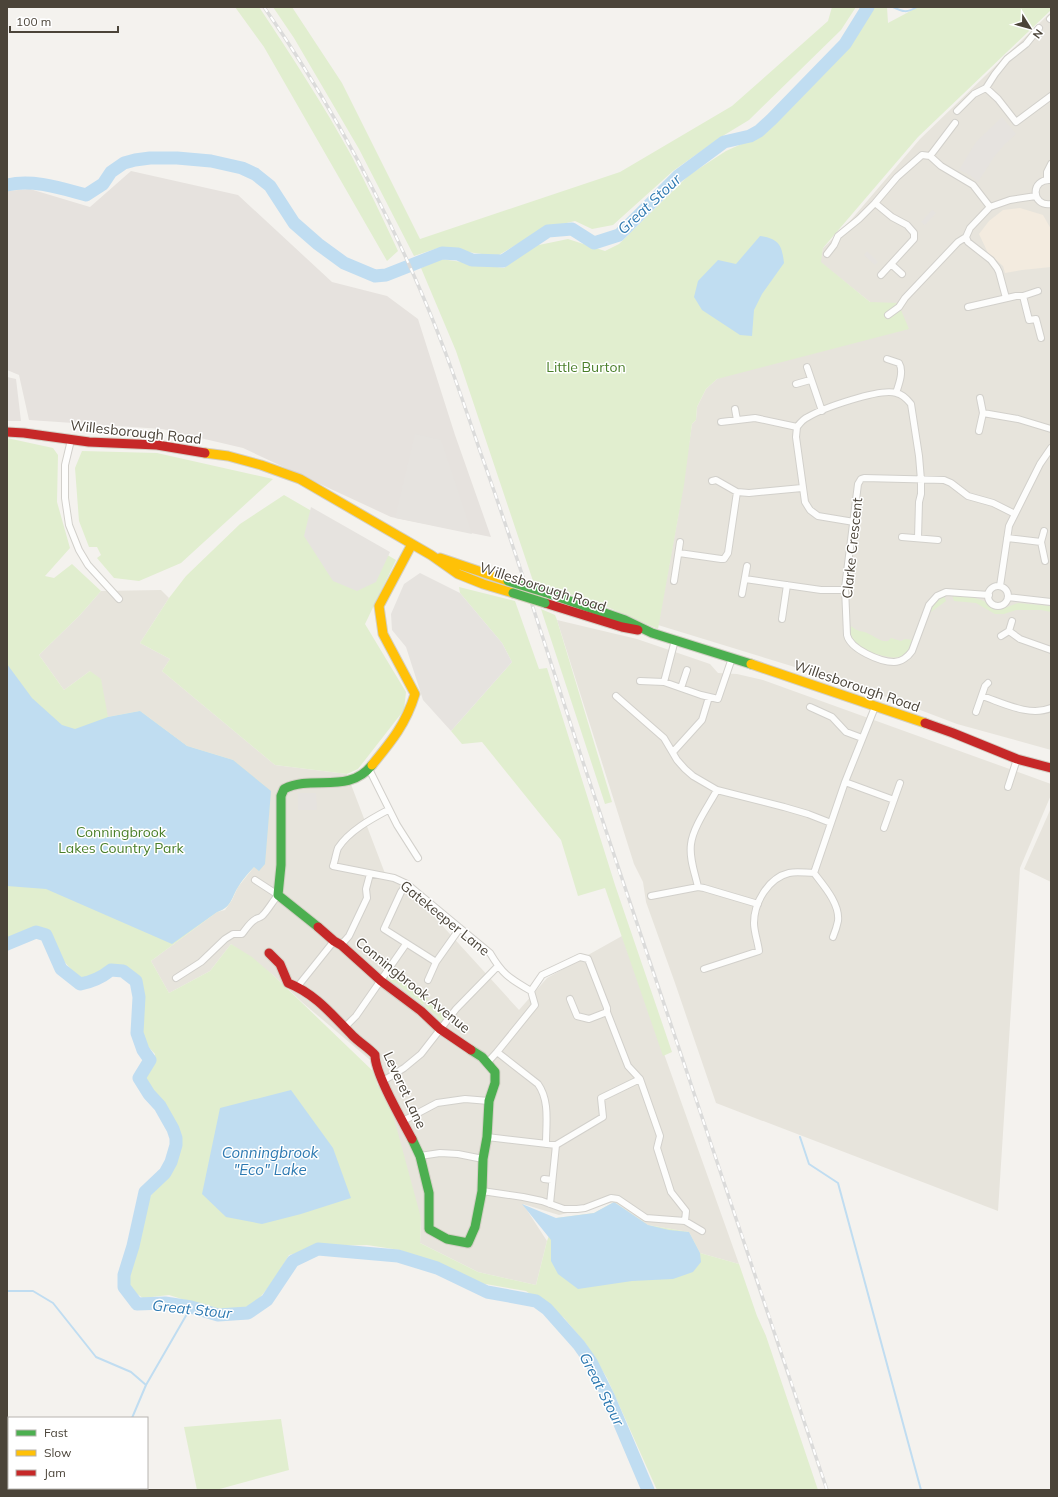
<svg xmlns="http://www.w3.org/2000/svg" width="1058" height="1497" viewBox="0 0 1058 1497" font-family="Mulish,sans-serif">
<rect width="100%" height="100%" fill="#f4f2ee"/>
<path fill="#e7e4dc" d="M1051 12V750L957 724 857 686 658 625 678 517 692 424 696 420 697 407 706 389 717 379 870 302 820 262 823 248 845 227 920 139Z
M161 590 169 598 140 643 170 659 162 671 275 765 347 774 386 876 408 886 419 900 519 1010 547 978 622 936 739 1264 700 1253 689 1232 648 1225 614 1202 559 1215 523 1204 547 1241 536 1285 478 1272 420 1243 421 1221 376 1065 303 1003 273 975 231 944 210 971 169 993 151 961 217 912 225 910 232 900 238 887 254 867 233 760 187 746 140 711 108 717 90 671 64 690 39 655 80 615 101 591Z
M557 620 637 639 710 664 718 673 737 674 763 680 1051 784V795L1020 868 998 1211 716 1103 675 983 646 902 643 882 634 864Z
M1051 808V882L1024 869Z"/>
<path fill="#f3ebdf" d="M1020 208 1043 215 1051 229V267L1022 270 1005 273 1003 266 988 253 979 234 989 221 1003 210Z"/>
<path fill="#e6e2de" d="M131 171 238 195 332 282 387 296 418 319 455 435 491 537 391 517 243 448 162 429 29 420 19 375 7 370V191L30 189 90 207Z
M7 377 16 379 21 421H7Z"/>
<path fill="#e1eecf" d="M235 7H259C291 55 323 104 351 155 368 187 383 219 398 251L387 261 264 47Z
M273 7H292L342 83 420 239 620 172 732 106 828 21 832 7H856L841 30 749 120 721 137 673 171 613 225 592 229 575 221 545 228 497 256 438 248 414 256 359 149 294 38Z
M872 7H887L888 23 918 7H1051V10L918 137 823 248 821 262 870 302 898 303 909 329 717 379 706 389 697 407 696 420 692 424 684 485 658 629 589 599 569 594 533 581 456 351 421 268 441 259 504 268 534 246 568 239 605 251 619 244 689 175 726 151 757 137 782 114 851 43Z
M7 438 53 448 58 455 57 502 70 548 45 576 54 578 72 564 101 591 80 615 39 655 64 690 90 671 101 679 108 717 140 711 187 746 233 760 271 791 265 864 259 871 254 867C248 873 242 880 238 887 231 898 232 907 217 912L151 961 169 993 210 971 231 944 252 957 273 975 376 1074 377 1084 389 1100 421 1218 420 1243 478 1272 536 1285 547 1241 556 1218 594 1213 614 1202 648 1225 689 1232 700 1253 739 1264 757 1316 766 1336 818 1490H657L607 1378 586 1344 564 1318 526 1291 474 1282 400 1250 367 1245 326 1246 289 1255 275 1279 258 1300 241 1310 223 1312 169 1295 143 1298 128 1288 129 1280 148 1199 176 1165 180 1145 177 1132 158 1100 149 1089 145 1081 146 1072 154 1060 155 1054 141 1039 143 999 141 984 123 968 103 969 90 979H79L63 960 50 935 41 929 26 932 7 940Z
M82 451 157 453 273 479 181 563 139 581 114 578 97 558 101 555 97 547H89L79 521 75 468Z
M284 495 396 560 365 624 406 692 404 710 358 769 347 774 275 765 162 671 170 659 140 643 169 598 186 576 240 524Z
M459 587 515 601 539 669 547 668 615 885 672 1052 663 1056 605 888 578 896 561 840 482 742 462 744 451 731 512 662 502 643 460 593Z
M952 595 972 597 984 601 994 609 999 610 1018 603 1051 606V612L1041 610H1016L1004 614H995L976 603 954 601Z
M944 596 946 601 931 612C933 604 936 600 944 596Z
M541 609 555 615 557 620 612 802 605 804Z
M851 626C859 633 862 630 869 634 876 637 880 642 888 641L891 638 901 641 905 639 913 640C911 646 909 652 903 656 893 661 867 652 858 646 851 641 849 634 851 626Z
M388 974C400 984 417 987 428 999L422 1006C421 999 412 997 407 995V992L396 983 392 984 386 978Z
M430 1001 446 1018 442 1022 437 1019V1016L425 1007Z
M281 1419 289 1470 216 1490H197L184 1427Z"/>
<path fill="#e6e3df" d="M1002 117 1016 134 1005 144 994 157 978 182 970 175 959 170 976 142Z
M932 210 936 213 925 225 921 222Z
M867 251 878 262 875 265 864 255Z
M415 434 441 440 472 534 395 518Z
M311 507 390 552 376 582 357 591 333 581 304 536Z
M420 573 460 593 502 643 512 662 451 731 423 700 406 647 392 630 391 614 404 584Z
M298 793H316L317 810H298Z"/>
<path fill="#c0ddf1" d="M760 236C779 239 782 245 784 263L762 294 754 310 752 336 740 335 702 310 694 297 698 281 718 260 736 264Z
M7 664 32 698 62 725 75 729 108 717 140 711 187 746 233 760 271 791 265 864 259 871 254 867C248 873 242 880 238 887 231 898 232 907 217 912L172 944 46 889 7 886Z
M291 1090 333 1148 351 1198 301 1214 262 1224 226 1217 202 1194 220 1108Z
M614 1202 648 1225 669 1230 689 1232 700 1253 701 1262 693 1272 673 1279 632 1281 578 1289 558 1274 551 1261V1240L522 1204 556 1218 594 1213Z"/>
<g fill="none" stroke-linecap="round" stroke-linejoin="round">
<path stroke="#c0ddf1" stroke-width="2" d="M893 7C903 12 907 13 917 7
M800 1137 809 1164 838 1183 921 1490
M7 1291H33L53 1303 96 1357 131 1372 146 1385 191 1307
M132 1418 146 1385
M142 1488 143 1490"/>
<path stroke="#c0ddf1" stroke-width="13" d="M7 185C33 179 60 188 86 195L103 184 111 172 124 163 135 160 150 158H177L211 161 242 168 255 174 270 186 294 223 318 244 344 263 375 276 386 275 442 253 458 254 472 260 503 261 548 231 572 229 594 243 619 235 678 176 724 142 750 136 759 131 772 119 845 44 868 7
M7 944 36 932 46 935 61 969 80 984C92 982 101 978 111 970L123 971 136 981 139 997 137 1033 143 1050 150 1060 139 1078 149 1094 160 1106 173 1129 176 1138V1145L171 1162 165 1173 145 1192 133 1246 124 1275V1287L137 1304 165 1303 191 1307 218 1315 248 1313 267 1300 293 1261 318 1249 398 1256 437 1268 487 1292 536 1301 547 1309 579 1345 591 1362 609 1398 648 1490"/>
<defs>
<path id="street" d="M1050 19 1051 18
M986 88 998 99 1016 122 1051 96
M957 111 974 94 986 88 995 74 1007 59 1026 44 1039 28
M930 156 955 123
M1047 179V172L1051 164
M1051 180C1030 178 1031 207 1051 204
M875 203 892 217 907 225 914 233V239L881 275
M966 237 968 242 991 260 997 268 999 272 1006 298
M827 254 834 245 838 236 859 219 875 203 897 177 922 155 930 156 941 166 973 185 990 207
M891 264 902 274
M1023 296 1038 291
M968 307 1016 296H1023L1029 320 1036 319 1041 338
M888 315 899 307 905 298 958 242 966 237 970 228 990 207 1010 200 1036 196
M887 359 899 363C904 371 899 384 896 393
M807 367 822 411
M796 384 810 380
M735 409 737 420
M983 413 1018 419 1051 429
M721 422 755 418 797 427
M979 431 983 413 980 398
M71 440 65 465V498L69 525 79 550 88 565 119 599
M712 481 716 480 737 492 749 493 802 488
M854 522 818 516 810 510 805 502 796 437 797 427C800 423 803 419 808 417 823 408 880 388 896 393 902 394 907 399 911 404L919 456 921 480V494L919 502 918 538
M902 537 938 540
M1007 538 1041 542 1045 561
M1041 542 1044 531
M679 553 721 559H724L728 553 737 492
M745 579 821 590H845
M674 581 680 542
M1000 586 1009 526 1040 464 1051 448
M988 596a10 10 0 1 1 20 0a10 10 0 1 1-20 0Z
M742 594 747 566
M989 595 946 592 937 596 929 605 912 651C908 657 901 662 894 662 880 662 850 649 847 635L845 588 858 484 861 479 864 478 944 480 951 483 968 496 993 503 1015 514
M1008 597 1051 602
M782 619 787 585
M1009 631 1020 639 1051 650
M1001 636 1009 631 1012 621
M640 681 664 682 701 695 718 699 732 658
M664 682 675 640
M681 688 687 670
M616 696 664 738 677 760 685 769 693 776 717 790 784 807 808 814 831 823
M982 696C1003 703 1029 717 1051 708
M810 707 832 717 846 732 862 738
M976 712 985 686 988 683
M673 752 702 720 709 697
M369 769 397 825 418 858
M845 782 894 800
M1008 787 1017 759
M717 790C709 805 693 827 691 844 689 859 695 873 698 887L704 888 758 904
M388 810C371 819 349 831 338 848 336 853 335 861 333 866L394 878 407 884 490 953C503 975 509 978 531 991
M884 828 900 783
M814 873 845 782 875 707
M814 873C824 886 840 904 838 921 837 926 835 932 833 937
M407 884 401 892 384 929 436 962 460 928
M651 896 698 887
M341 945 349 936 367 898 366 889 370 874
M704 969 759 951C758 942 754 932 754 923 754 903 768 878 789 873 797 871 806 873 814 873
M176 978 201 962 225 939 233 934H242C246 929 250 922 256 919 257 918 260 918 262 916 266 913 273 901 278 895L255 880
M428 980 436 962
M298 986 334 941
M531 991 542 975 580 957 588 959 607 1008V1012L628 1066 640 1079 660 1136 657 1148 671 1192 686 1211 685 1221
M570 999 577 1016 589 1019 607 1012
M345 1027 356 1016 406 944
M497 1052 535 1005 531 991
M487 1063 497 1052 538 1084C550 1101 546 1123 546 1144
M383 1081 404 1068 421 1054 456 1009 498 966
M403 1121 437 1103 465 1099 489 1101
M487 1137 556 1145 603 1117 601 1098 640 1079
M420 1156 440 1153 458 1154 483 1159
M544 1179 552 1180
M482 1191 523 1197 542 1201 564 1209H577L585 1208 611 1198 618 1199 646 1218 685 1221 702 1231
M550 1204 556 1145"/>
<path id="fast" d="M544 592 625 620 652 633 751 664
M318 927 278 895 281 865V796L284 789C313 774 348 795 372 765
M412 1139 420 1156 429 1193V1229L447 1239 468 1243 475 1227 482 1191 483 1159 487 1137 489 1101 495 1083V1072L482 1057 471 1050"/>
<path id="slow" d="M205 453 228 456 261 465 300 479 431 555 458 574 483 584 513 593
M440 558 508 581
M751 664 925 723
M372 765C391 742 406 724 415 694L383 634 379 606 412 544"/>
<path id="jam" d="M7 432 24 433 89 442 157 445 205 453
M545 603 622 627 638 630
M925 723 953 733 1017 759 1051 768
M318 927 334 941 341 945 381 981 421 1011 440 1029 471 1050
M269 953 280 964 288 983C316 994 333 1016 353 1036 360 1043 369 1048 375 1055 375 1074 402 1120 412 1139"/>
</defs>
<use href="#street" stroke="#d2d0cb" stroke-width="8"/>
<use href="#fast" stroke="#d3cfc5" stroke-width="11"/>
<use href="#slow" stroke="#d3cfc5" stroke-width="11"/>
<use href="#jam" stroke="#d3cfc5" stroke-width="11"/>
<use href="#street" stroke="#fdfdfc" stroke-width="6"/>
<use href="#fast" stroke="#4caf50" stroke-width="9"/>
<use href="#slow" stroke="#ffc107" stroke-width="9"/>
<use href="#jam" stroke="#c62828" stroke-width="9"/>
<defs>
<path id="rail" d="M264 7C326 96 379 194 422 294 444 345 462 398 480 451 517 554 549 658 583 762 663 1005 747 1247 827 1490"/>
</defs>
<use href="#rail" stroke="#dbdbda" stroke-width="3.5"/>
<use href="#rail" stroke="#fff" stroke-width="2" stroke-dasharray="6" stroke-linecap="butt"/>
<defs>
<path id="fast-bridge" d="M508 581 544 592
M513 593 545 603"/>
</defs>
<use href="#fast-bridge" stroke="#d6cebb" stroke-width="11" stroke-linecap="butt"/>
<use href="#fast-bridge" stroke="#4caf50" stroke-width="9"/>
</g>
<g text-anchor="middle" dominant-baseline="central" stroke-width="3" stroke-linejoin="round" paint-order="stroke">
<g font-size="14" fill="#4a7f2a" stroke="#fff">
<text x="586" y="367">Little Burton</text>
<text x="121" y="832">Conningbrook<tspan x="121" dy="16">Lakes Country Park</tspan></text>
</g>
<g font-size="14" fill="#4b4439" stroke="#fff">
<text transform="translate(136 432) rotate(6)">Willesborough Road</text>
<text transform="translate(852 548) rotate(-84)">Clarke Crescent</text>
<text transform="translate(543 587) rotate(18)">Willesborough Road</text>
<text transform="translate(857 686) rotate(19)">Willesborough Road</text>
<text transform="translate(445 918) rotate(39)">Gatekeeper Lane</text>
<text transform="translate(413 985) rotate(39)">Conningbrook Avenue</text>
<text transform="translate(405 1090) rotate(65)">Leveret Lane</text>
</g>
<g font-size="15" font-style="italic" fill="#2e7ab2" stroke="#fff">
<text transform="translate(649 204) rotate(-43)">Great Stour</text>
<text x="270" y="1152">Conningbrook<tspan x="270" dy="17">"Eco" Lake</tspan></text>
<text transform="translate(192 1309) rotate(6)">Great Stour</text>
<text transform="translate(602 1389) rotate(63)">Great Stour</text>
</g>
</g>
<rect width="1058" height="1497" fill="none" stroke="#4b4439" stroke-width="16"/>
<rect x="8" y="1417" width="140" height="72" fill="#ffffff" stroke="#b7b4b0"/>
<rect x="16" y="1430" width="20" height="6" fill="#4caf50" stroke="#b7b4b0"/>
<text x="44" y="1437" font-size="12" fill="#4b4439">Fast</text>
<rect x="16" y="1450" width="20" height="6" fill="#ffc107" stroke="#b7b4b0"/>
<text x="44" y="1457" font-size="12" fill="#4b4439">Slow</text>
<rect x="16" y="1470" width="20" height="6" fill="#c62828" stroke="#b7b4b0"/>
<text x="44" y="1477" font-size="12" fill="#4b4439">Jam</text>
<g transform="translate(1030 28) rotate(127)" stroke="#ffffff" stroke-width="3" paint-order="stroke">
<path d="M0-3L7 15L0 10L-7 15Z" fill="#4b4439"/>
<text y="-6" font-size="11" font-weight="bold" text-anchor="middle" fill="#4b4439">N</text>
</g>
<path d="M10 26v6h108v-6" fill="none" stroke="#4b4439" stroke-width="2"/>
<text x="16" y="26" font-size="12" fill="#4b4439" stroke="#ffffff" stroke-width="3" paint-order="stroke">100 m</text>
</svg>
